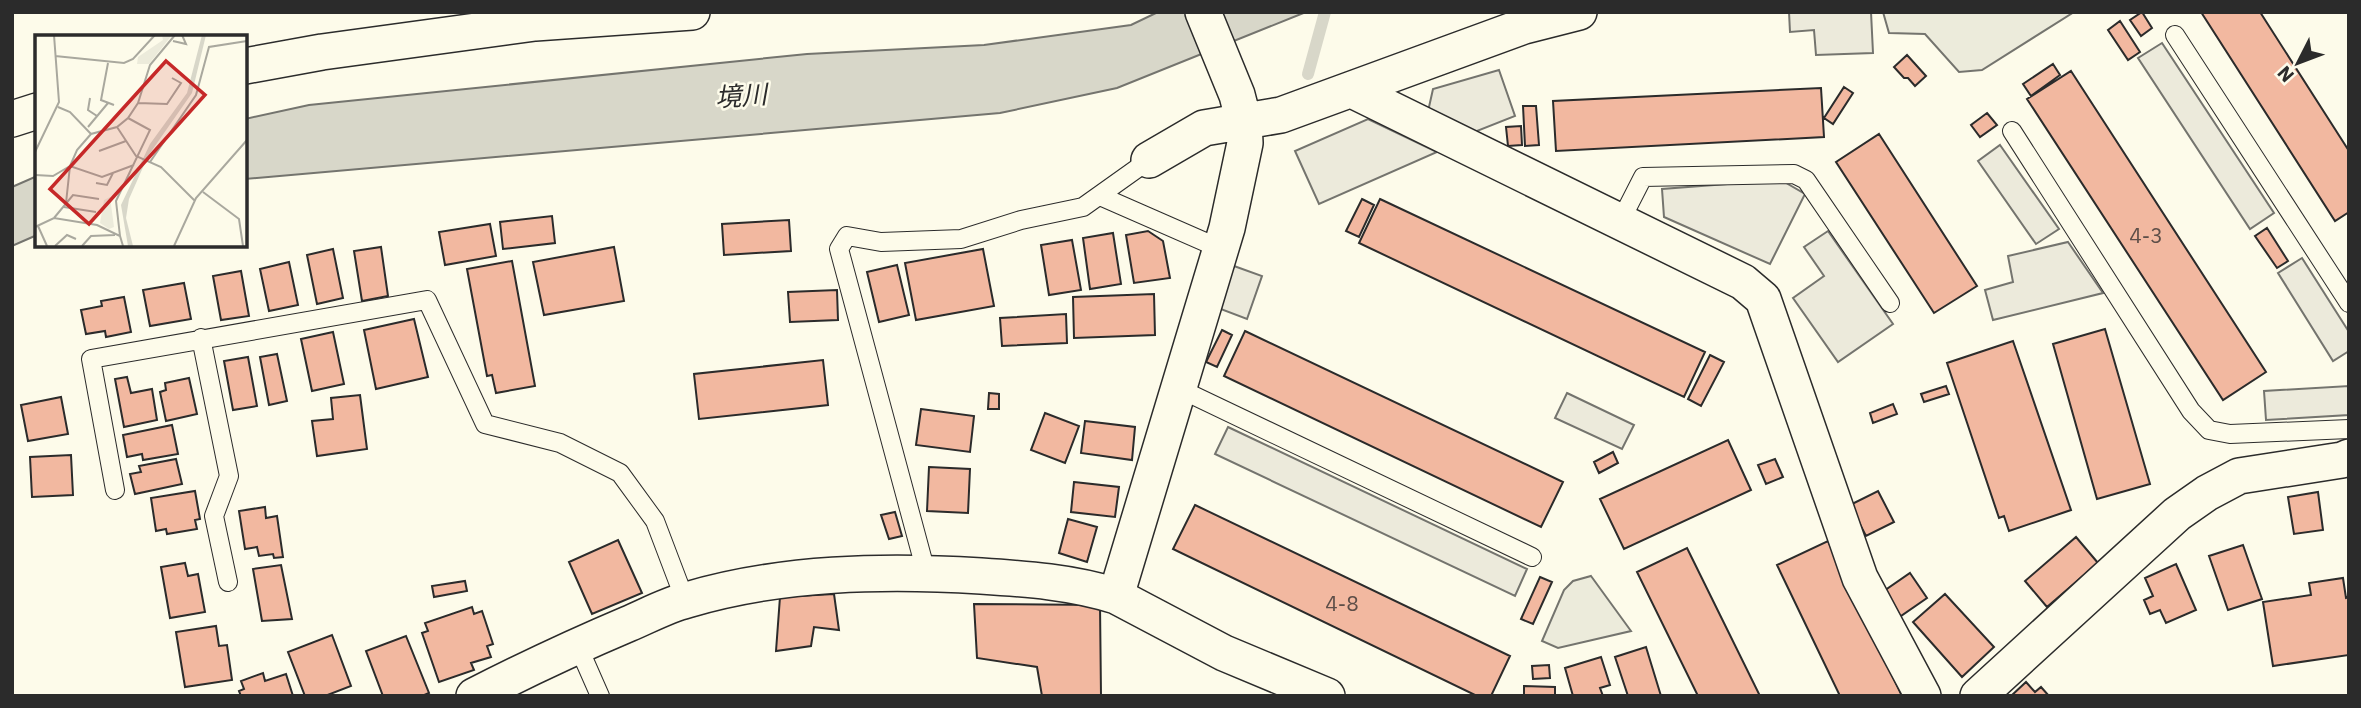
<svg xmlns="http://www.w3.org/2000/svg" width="2361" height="708" viewBox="0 0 2361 708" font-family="'IBM Plex Sans','Noto Sans JP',sans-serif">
<rect width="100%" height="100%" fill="#fdfbea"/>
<path fill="#ecebdb" stroke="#74746e" stroke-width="2" d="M1883 12H2074L1982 70 1959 72 1925 34 1889 33Z
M1591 576 1631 631 1558 648 1542 641 1564 590 1573 581Z"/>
<path fill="#eceadb" stroke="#74746e" stroke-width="2" d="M1789 12H1871L1873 53 1816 55 1814 30 1790 32Z
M2162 43 2274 213 2250 229 2138 58Z
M1499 70 1515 116 1467 135 1427 116 1433 89Z
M1368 119 1437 152 1319 204 1295 151Z
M2000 145 2059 229 2036 244 1978 161Z
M1781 180 1805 194 1770 264 1664 217 1662 189Z
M1828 231 1893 324 1838 362 1793 298 1824 276 1804 247Z
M2068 242 2103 293 1993 320 1985 290 2013 282 2008 256Z
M2302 258 2349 332V351L2333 361 2278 273Z
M1234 266 1262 276 1247 319 1218 308Z
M2349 386V415L2266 420 2264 391Z
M1567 393 1634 425 1622 449 1555 418Z
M1228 427 1527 569 1515 596 1215 454Z"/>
<path fill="#d8d7c9" stroke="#74746e" stroke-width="2" d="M1158 12H1306L1117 88 1000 113 245 179V119L309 105 807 54 984 45 1131 25Z
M37 176V235L12 246V187Z"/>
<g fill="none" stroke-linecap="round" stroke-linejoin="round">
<path stroke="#d8d7c9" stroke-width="12" d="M1308 74 1325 12"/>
</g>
<path fill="#f2b8a0" stroke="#2b2b2b" stroke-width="2" d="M2142 12 2152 28 2141 36 2130 20Z
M2201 12H2260L2349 151V212L2335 221Z
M2120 21 2140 52 2128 60 2108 30Z
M1907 55 1926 76 1915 86 1908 78H1904L1894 67Z
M2053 64 2060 75 2031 96 2023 84Z
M2071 71 2266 372 2223 400 2027 99Z
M1844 87 1853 93 1833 124 1824 118Z
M1821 88 1824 137 1556 151 1553 101Z
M1523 106H1536L1539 145 1525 146Z
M1987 113 1997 125 1980 137 1971 125Z
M1521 126 1522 145 1508 146 1506 127Z
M1879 134 1977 286 1934 313 1836 162Z
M1362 199 1374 205 1359 237 1346 231Z
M1380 199 1705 352 1684 397 1359 243Z
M552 216 555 243 503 249 500 222Z
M789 220 791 251 724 255 722 224Z
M490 224 496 256 445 265 439 232Z
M2267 228 2288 261 2277 268 2255 236Z
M1148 231 1163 241 1170 278 1134 283 1126 235Z
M1113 233 1121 284 1090 289 1083 238Z
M1072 240 1081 290 1049 295 1041 245Z
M381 247 388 296 362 301 354 251Z
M614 247 624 301 544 315 533 262Z
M333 249 343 298 317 304 307 255Z
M983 249 994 306 916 320 905 263Z
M512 261 535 386 496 393 492 375 487 376 467 269Z
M289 262 298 305 269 311 260 269Z
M897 265 909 315 879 322 867 272Z
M241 271 249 316 221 320 213 276Z
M184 283 191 319 150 326 143 290Z
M837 290 838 320 790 322 788 292Z
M1154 294 1155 335 1074 338 1073 297Z
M124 297 131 332 106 337 105 331 86 334 81 310 102 306 101 301Z
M1066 314 1067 343 1002 346 1000 318Z
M414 319 428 377 376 389 364 330Z
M2105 329 2150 484 2097 499 2053 344Z
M1222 330 1232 335 1217 367 1206 362Z
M1245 331 1563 482 1541 527 1224 376Z
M333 332 344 384 312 391 301 339Z
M2013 341 2071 510 2009 531 2004 516 1999 518 1947 363Z
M277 354 287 401 269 405 260 357Z
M1710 355 1724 362 1701 406 1688 399Z
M248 357 257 406 233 410 224 361Z
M823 360 828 405 699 419 694 374Z
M127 377 131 393 152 389 157 420 124 427 115 379Z
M189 378 197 414 166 421 160 392 166 390 165 383Z
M1946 386 1949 394 1924 402 1921 394Z
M989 393 999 394V409H988Z
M360 395 367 449 317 456 312 421 333 419 331 398Z
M61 397 68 434 28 441 21 405Z
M1893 404 1897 414 1873 423 1870 413Z
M921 409 974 416 970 452 916 445Z
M1045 413 1079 426 1065 463 1031 450Z
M1085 421 1135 427 1132 460 1081 453Z
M172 425 178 454 143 460 142 454 127 457 123 435Z
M1728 440 1751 490 1624 549 1600 499Z
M1613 452 1618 463 1599 473 1594 462Z
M71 455 73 495 32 497 30 457Z
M176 459 182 484 135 494 130 474 141 472 139 466Z
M1775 459 1783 477 1766 484 1758 465Z
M929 467 970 469 968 513 927 511Z
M1074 482 1119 487 1115 517 1071 512Z
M195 491 200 519 195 520 197 529 167 534 166 529 156 531 151 498Z
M1878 491 1894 522 1866 536 1850 505Z
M2318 492 2323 530 2294 534 2288 497Z
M1195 505 1510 656 1491 696H1477L1173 549Z
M265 507 266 518 277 516 283 557 274 558 273 554 259 556 257 547 245 549 239 511Z
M895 512 902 536 889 539 881 515Z
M1068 519 1097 527 1087 562 1059 553Z
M2076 537 2098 563 2047 607 2025 581Z
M618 540 642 593 592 614 569 562Z
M1828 541 1902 696H1840L1777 565Z
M2243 545 2262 599 2228 610 2209 556Z
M1687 548 1760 696H1698L1637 572Z
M185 563 188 576 198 574 205 612 170 618 161 567Z
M2176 564 2196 610 2166 623 2160 610 2150 614 2144 600 2153 596 2145 578Z
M281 565 292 619 262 621 253 569Z
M1910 573 1927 598 1898 618 1881 593Z
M1540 577 1552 582 1533 624 1521 619Z
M2343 578 2346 598 2349 597V655L2273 666 2263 602 2311 595 2309 583Z
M465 581 467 591 434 597 432 586Z
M834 594 839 630 814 627 811 646 776 651 780 597Z
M1945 594 1994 647 1962 677 1913 622Z
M974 604 1100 605 1101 696H1042L1037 667 977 658Z
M472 607 474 614 482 611 493 644 487 646 491 657 471 663 474 670 439 682 422 633 428 631 425 623Z
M216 626 219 646 227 645 232 680 185 687 176 632Z
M332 635 351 686 325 696H305L288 652Z
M406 636 429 693 422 696H383L366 651Z
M1646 647 1661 696H1628L1615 657Z
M1601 657 1610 685 1600 688 1603 696H1573L1565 668Z
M1549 665 1550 678 1533 679 1532 666Z
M263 673 265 681 286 674 293 696H241L239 691 244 689 241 681Z
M2026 682 2035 692 2041 687 2049 696H2011Z
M1524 686 1555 687V696H1524Z"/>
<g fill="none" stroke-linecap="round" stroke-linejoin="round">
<defs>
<path id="lane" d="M2175 35 2349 303
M2012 131 2191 411 2209 430 2230 434 2349 429
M1100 196 1221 249
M1620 222 1643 177 1794 174 1806 180 1890 303
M201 338 229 476 214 516 228 582
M1180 389 1532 557
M115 490 91 359 427 300 485 424 560 443 620 473 655 521 685 600
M926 572 839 249 847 236 881 242 961 239 1021 220 1083 207 1149 160
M578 646 600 696"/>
<path id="street" d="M245 66 322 52 535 23 692 12
M1352 90 1743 282 1763 299 1860 578 1923 696
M12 119 37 111
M1149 160 1204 128 1281 115 1524 26 1579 12
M1116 596 1227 228 1245 143 1244 122 1237 95 1203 12
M474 696C525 670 576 646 628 624 647 616 667 605 687 600 781 572 884 570 981 576 1027 579 1072 582 1116 596L1224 653 1327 696
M1978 696 2177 514 2207 493 2239 476 2342 460 2349 457"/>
</defs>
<use href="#lane" stroke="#2b2b2b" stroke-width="20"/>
<use href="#street" stroke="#2b2b2b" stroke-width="38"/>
<use href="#lane" stroke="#fdfbea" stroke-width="18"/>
<use href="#street" stroke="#fdfbea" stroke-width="35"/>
</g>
<g text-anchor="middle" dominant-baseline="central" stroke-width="5" stroke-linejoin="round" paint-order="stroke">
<g font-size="21" fill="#5d4e48">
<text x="2146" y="235">4-3</text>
<text x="1342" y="603">4-8</text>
</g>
<g font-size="26" font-style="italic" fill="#2b2b2b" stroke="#fdfbea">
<text transform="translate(741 95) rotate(-4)">境川</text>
</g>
</g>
<g transform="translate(35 35)">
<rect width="212" height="212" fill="#fdfbea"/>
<path d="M127 0H137L114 29H102L103 22 128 5ZM75 162 79 192 74 194 65 188 69 165Z" fill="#ecebdb"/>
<path d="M167 0H171L157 58 113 121 94 164 91 183 98 211H93L86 170 115 109 152 58Z" fill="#d8d7c9"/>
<path fill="none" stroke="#a9a89e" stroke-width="2" d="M138 6 151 9 147 0M20 21 89 28 98 24 120 0M73 28 66 65 79 70M55 63 53 75 62 81M103 68 132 69 146 48 137 43M23 72 35 77 56 99M53 92 73 68M82 92 101 121 126 132 160 166M64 116 91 106M0 117 24 67 19 0M115 127 161 60 174 12 212 6M0 140 18 141 35 131 67 142 99 130M61 148 72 150 78 138M168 157 204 184 208 211M31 168 35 131 42 115 56 99 82 92 93 83 103 68 115 30 140 0M29 172 61 177M19 183 38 160 64 164M3 191 12 211M0 192 19 183 62 190 85 201 88 211M85 201 81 166 115 95 93 83M20 211 32 200 41 204M47 211 56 201 80 200M139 211 161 163 212 105"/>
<path fill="#c62828" fill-opacity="0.15" stroke="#c62828" stroke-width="3.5" d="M131 26 170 60 54 189 15 154Z"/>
<rect width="212" height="212" fill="none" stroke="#2b2b2b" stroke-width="3.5"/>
</g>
<rect width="2361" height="708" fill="none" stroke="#2b2b2b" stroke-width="28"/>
<g transform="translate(2298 63) rotate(228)" stroke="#fdfbea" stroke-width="5" paint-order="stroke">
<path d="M0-5L12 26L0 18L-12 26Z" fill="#2b2b2b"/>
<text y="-10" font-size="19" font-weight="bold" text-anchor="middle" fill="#2b2b2b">N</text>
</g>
</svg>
